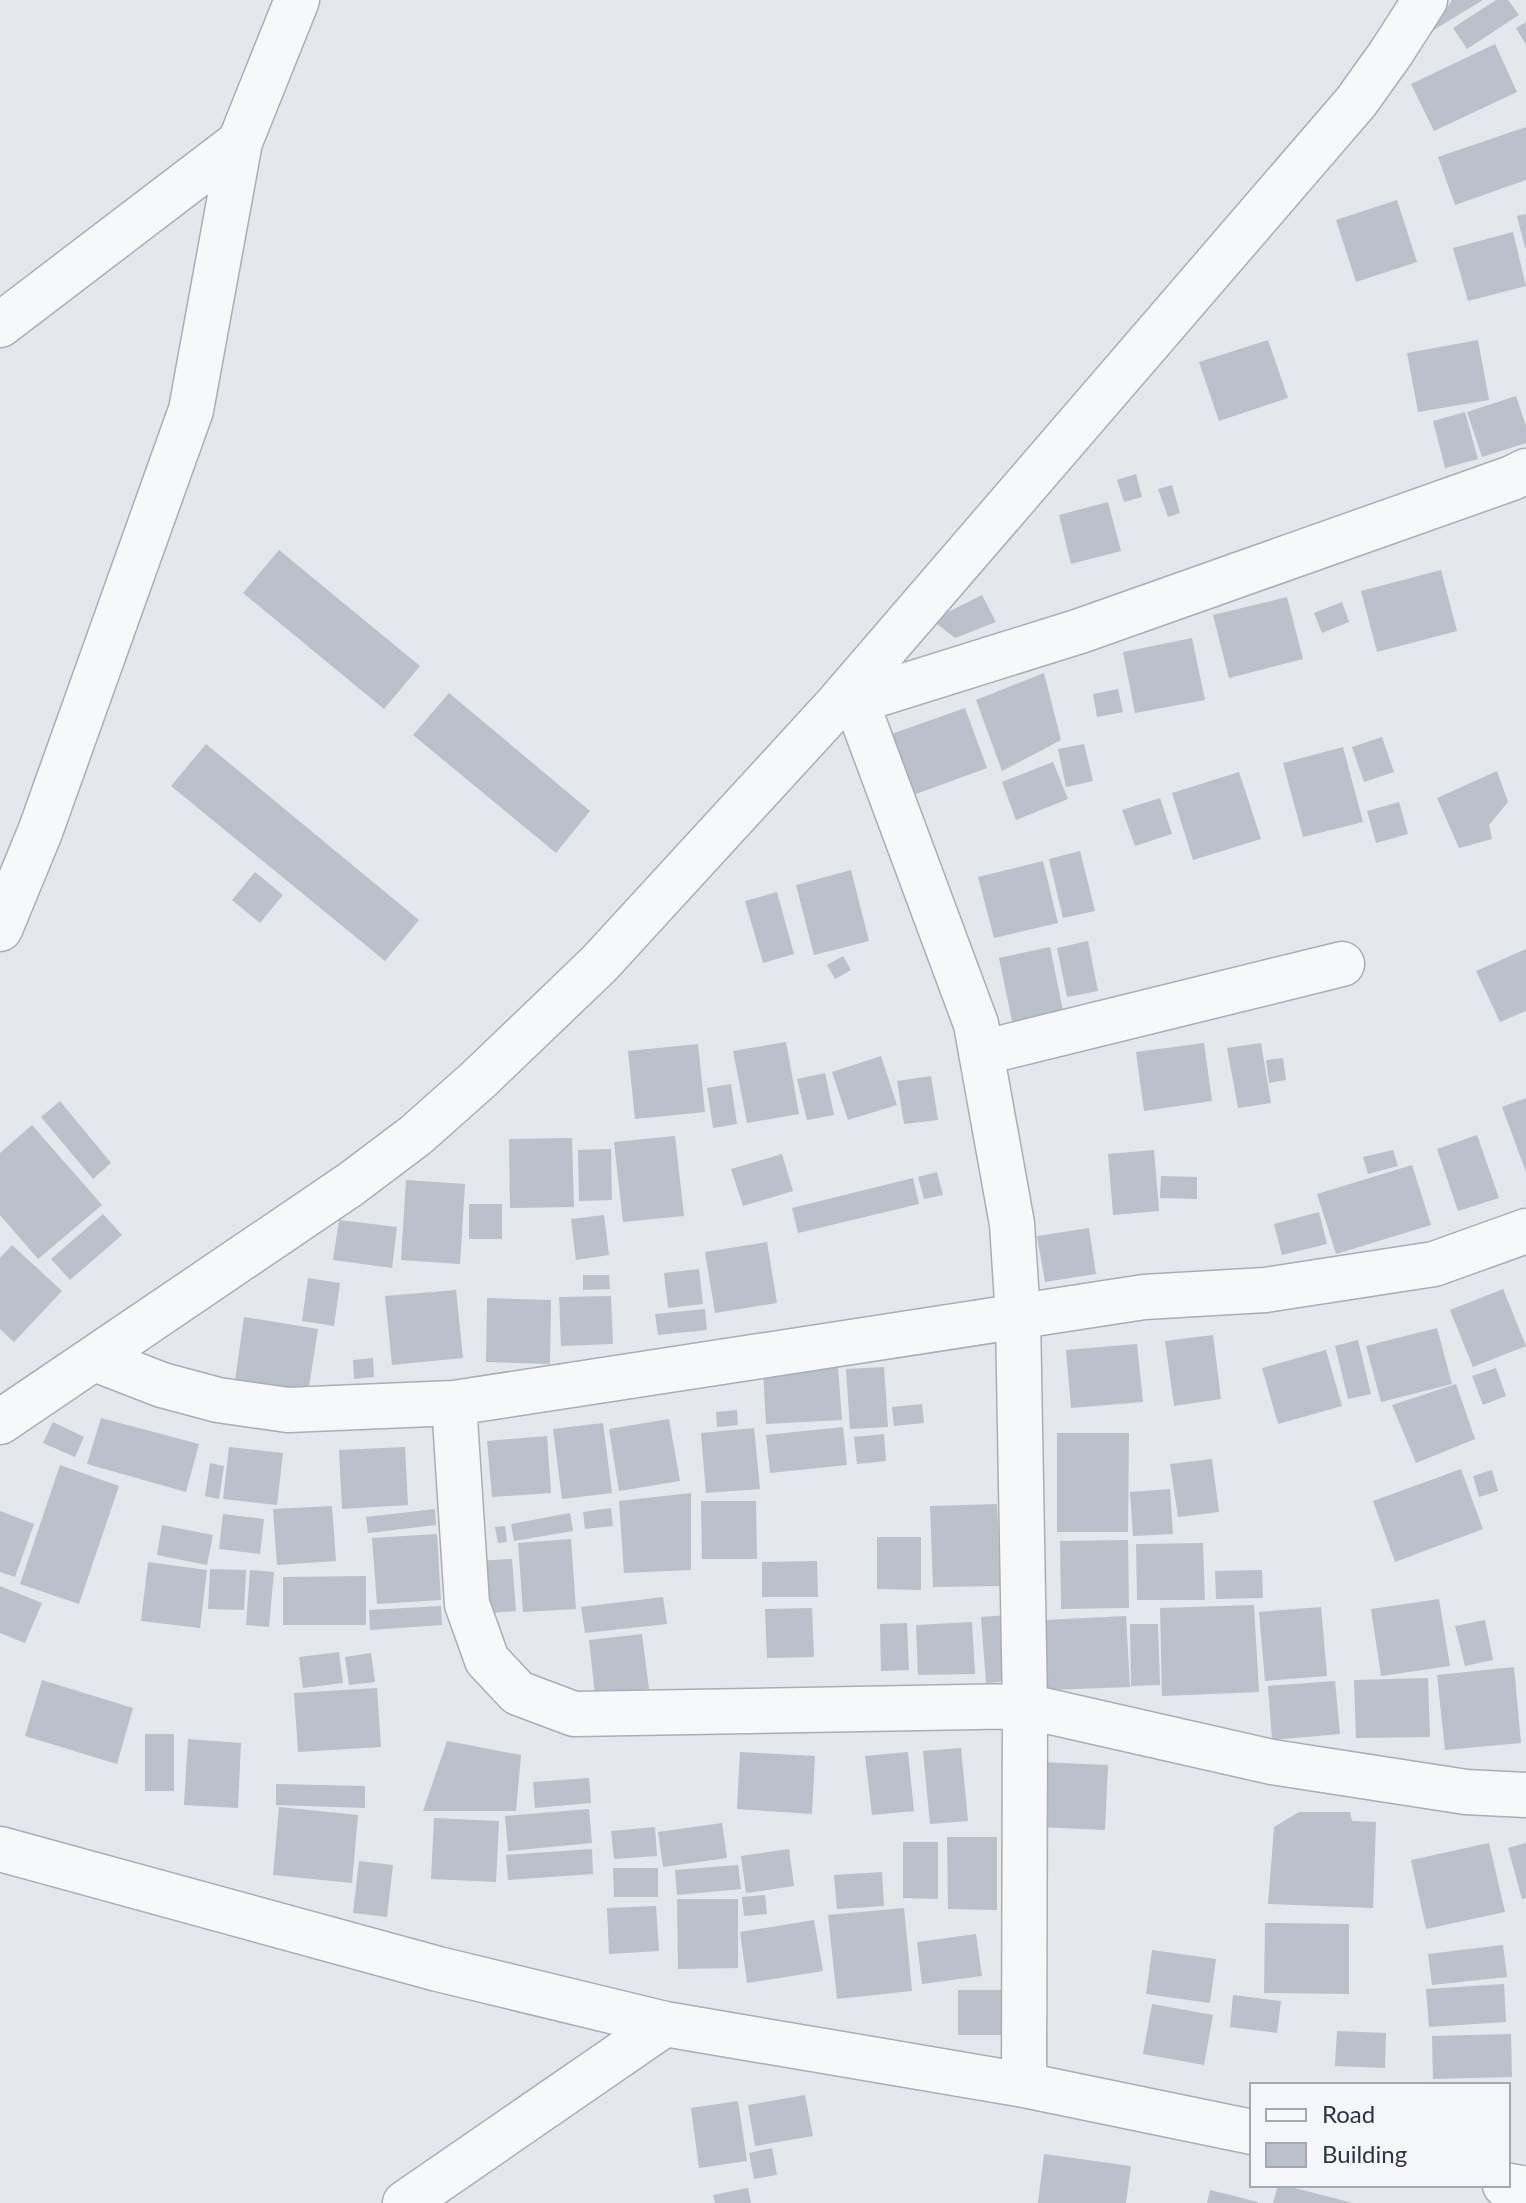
<svg xmlns="http://www.w3.org/2000/svg" width="1526" height="2203" viewBox="0 0 1526 2203" font-family="Lato,sans-serif">
<rect width="100%" height="100%" fill="#e4e7ec"/>
<path fill="#bbc0ca" d="M1452 0H1483L1432 31Z
M1496 0H1508L1519 15 1467 49 1453 28Z
M1526 22V45L1516 28Z
M1495 44 1517 92 1434 131 1411 84Z
M1526 127V180L1455 205 1438 157Z
M1397 200 1417 262 1356 282 1336 220Z
M1526 214V248H1525L1517 216Z
M1513 232 1526 286 1468 301 1453 248Z
M1268 340 1288 398 1219 421 1199 362Z
M1478 340 1489 400 1418 412 1407 353Z
M1516 396 1526 426V443L1482 457 1467 412Z
M1465 412 1478 459 1445 468 1433 421Z
M1136 474 1142 497 1124 502 1117 480Z
M1172 485 1180 513 1168 517 1158 489Z
M1108 502 1121 551 1071 564 1059 515Z
M279 550 420 666 384 709 243 593Z
M1441 570 1457 631 1377 652 1361 591Z
M982 595 996 622 955 638 932 620Z
M1287 597 1303 659 1229 678 1213 615Z
M1342 602 1349 622 1322 633 1314 613Z
M1192 638 1205 700 1135 713 1123 652Z
M1044 673 1061 740 1002 771 976 700Z
M1118 689 1123 712 1097 717 1093 694Z
M449 693 590 811 556 853 413 735Z
M965 708 987 768 905 798 883 737Z
M1382 737 1394 772 1364 782 1352 747Z
M206 744 419 920 385 961 171 786Z
M1084 744 1093 781 1066 787 1058 749Z
M1343 747 1363 822 1303 837 1283 763Z
M1053 762 1068 799 1016 820 1002 782Z
M1497 771 1508 802 1489 825 1492 839 1459 848 1437 798Z
M1239 772 1261 839 1193 860 1172 793Z
M1160 798 1172 834 1135 846 1122 810Z
M1399 802 1408 834 1376 843 1367 811Z
M1080 851 1095 911 1063 918 1049 859Z
M1043 861 1058 923 994 938 978 877Z
M851 870 869 941 814 955 796 885Z
M255 872 283 895 260 923 232 900Z
M777 892 794 954 763 963 745 901Z
M1088 941 1098 991 1067 997 1057 948Z
M1050 947 1064 1016 1013 1026 999 958Z
M1526 949V1011L1500 1022 1476 971Z
M843 956 851 970 835 979 827 965Z
M786 1042 799 1114 747 1123 733 1051Z
M1204 1043 1212 1101 1144 1111 1136 1052Z
M1261 1043 1271 1103 1238 1108 1227 1048Z
M698 1044 705 1112 635 1119 628 1051Z
M881 1056 897 1105 848 1120 832 1072Z
M1283 1058 1286 1080 1269 1083 1266 1060Z
M825 1073 834 1115 807 1120 797 1079Z
M931 1076 938 1120 904 1124 897 1081Z
M731 1084 737 1124 713 1128 707 1088Z
M1526 1098V1172L1502 1107Z
M60 1101 111 1163 93 1179 41 1117Z
M32 1125 102 1205 38 1259 0 1215V1153Z
M1477 1135 1499 1198 1458 1211 1437 1149Z
M675 1136 684 1216 623 1222 614 1142Z
M572 1138 574 1207 510 1208 509 1139Z
M611 1149 612 1200 579 1201 578 1150Z
M1154 1150 1159 1211 1113 1215 1108 1154Z
M1393 1150 1398 1166 1368 1174 1363 1157Z
M782 1154 793 1191 743 1206 731 1169Z
M1412 1165 1431 1225 1336 1254 1317 1194Z
M937 1172 943 1195 924 1199 918 1177Z
M1161 1176 1197 1177V1199L1160 1198Z
M913 1178 919 1204 798 1233 792 1208Z
M406 1180 465 1184 460 1264 401 1260Z
M469 1204H502V1239H469Z
M1319 1212 1327 1244 1282 1255 1274 1224Z
M103 1214 122 1235 70 1280 51 1259Z
M604 1215 609 1255 576 1260 571 1219Z
M339 1220 397 1227 392 1268 333 1260Z
M1089 1228 1096 1274 1045 1282 1037 1236Z
M767 1242 777 1303 715 1313 705 1252Z
M12 1245 62 1291 14 1342 0 1329V1258Z
M699 1269 703 1304 668 1308 664 1273Z
M583 1275H609L610 1289 583 1290Z
M308 1278 340 1283 334 1326 302 1321Z
M1503 1289 1526 1346 1473 1367 1450 1310Z
M456 1290 463 1358 392 1365 385 1296Z
M611 1296 613 1344 561 1346 559 1297Z
M487 1298 551 1300 550 1364 486 1362Z
M705 1309 707 1330 658 1335 655 1314Z
M244 1317 318 1329 308 1393 235 1381Z
M1437 1328 1452 1384 1381 1402 1366 1346Z
M1213 1335 1221 1399 1174 1406 1165 1341Z
M1358 1340 1371 1394 1348 1399 1335 1346Z
M1137 1344 1143 1402 1071 1408 1066 1350Z
M1326 1350 1342 1406 1278 1424 1262 1368Z
M373 1358 374 1377 354 1379 353 1360Z
M838 1366 842 1420 766 1424 763 1370Z
M884 1367 888 1427 850 1429 846 1369Z
M1496 1368 1506 1396 1483 1405 1472 1376Z
M1456 1384 1475 1439 1416 1463 1392 1405Z
M922 1404 924 1423 894 1426 892 1407Z
M737 1410 738 1425 717 1427 716 1412Z
M101 1418 199 1444 186 1492 87 1464Z
M669 1419 680 1481 619 1491 609 1429Z
M53 1422 84 1437 75 1457 43 1443Z
M603 1423 612 1493 562 1499 553 1429Z
M843 1427 847 1465 770 1473 766 1435Z
M754 1428 760 1489 706 1493 701 1433Z
M1057 1433H1129L1128 1532H1057Z
M884 1434 886 1461 857 1464 854 1437Z
M547 1436 551 1493 492 1497 487 1441Z
M229 1447 283 1453 277 1505 223 1499Z
M405 1447 408 1505 342 1509 339 1450Z
M1212 1459 1219 1512 1178 1517 1170 1464Z
M210 1463 224 1466 219 1499 205 1496Z
M60 1465 119 1486 79 1604 20 1584Z
M1461 1469 1483 1529 1395 1562 1373 1501Z
M1492 1470 1498 1491 1479 1497 1473 1476Z
M1170 1489 1173 1534 1133 1536 1130 1492Z
M691 1493V1570L624 1573 619 1501Z
M701 1501H756L757 1559H702Z
M997 1504 1001 1586 933 1587 930 1506Z
M332 1506 336 1561 277 1565 273 1509Z
M611 1508 613 1526 585 1529 583 1512Z
M435 1509 436 1525 368 1533 366 1517Z
M0 1511 34 1524 15 1577 0 1572Z
M570 1513 573 1531 514 1541 511 1524Z
M223 1514 264 1519 260 1554 219 1549Z
M162 1525 213 1535 207 1565 157 1555Z
M505 1526 507 1542 498 1543 495 1527Z
M437 1534 441 1600 377 1604 372 1538Z
M877 1537H921V1590L877 1589Z
M571 1539 576 1609 523 1612 518 1543Z
M1128 1540 1129 1608 1061 1609 1060 1541Z
M1203 1543 1205 1600H1137L1136 1544Z
M512 1559 516 1611 478 1614 474 1561Z
M817 1561 818 1597H762V1562Z
M148 1562 207 1570 200 1628 141 1621Z
M210 1569 246 1570 244 1610 208 1609Z
M250 1570 274 1572 269 1627 246 1625Z
M1262 1570 1263 1598 1216 1599 1215 1571Z
M366 1576V1625H283V1577Z
M0 1586 42 1603 25 1643 0 1633Z
M663 1597 667 1624 585 1633 581 1607Z
M1439 1599 1450 1666 1381 1676 1371 1609Z
M1254 1605 1259 1692 1162 1696 1160 1608Z
M441 1606 442 1625 370 1630 369 1610Z
M1321 1607 1327 1676 1265 1681 1259 1612Z
M812 1608 814 1657 767 1658 765 1609Z
M1008 1615 1013 1681 986 1683 981 1617Z
M1126 1616 1130 1687 1048 1690 1044 1620Z
M1485 1620 1493 1660 1465 1666 1455 1626Z
M972 1622 975 1674 918 1675 916 1625Z
M907 1623 909 1670 881 1671 880 1624Z
M1130 1624H1158L1160 1685 1131 1686Z
M642 1634 649 1689 595 1695 589 1640Z
M339 1652 343 1683 303 1688 299 1657Z
M371 1653 375 1682 349 1685 345 1657Z
M1514 1667 1521 1743 1445 1750 1437 1675Z
M1428 1678 1430 1737 1356 1738 1354 1680Z
M42 1680 133 1708 117 1764 25 1736Z
M1335 1681 1340 1734 1272 1740 1268 1686Z
M377 1688 381 1747 298 1752 294 1693Z
M145 1734H174V1791H145Z
M188 1739 241 1743 238 1808 184 1805Z
M447 1741 521 1755 516 1811H423Z
M961 1748 968 1821 930 1824 923 1751Z
M740 1752 815 1756 812 1814 737 1809Z
M908 1752 914 1811 872 1815 865 1756Z
M1040 1762 1108 1765 1105 1830 1038 1827Z
M589 1778 591 1803 535 1808 533 1782Z
M276 1784 365 1786V1808L276 1805Z
M279 1807 358 1815 352 1883 273 1875Z
M589 1809 592 1843 508 1851 505 1816Z
M1299 1812H1350L1352 1821 1376 1822 1373 1908 1268 1904 1274 1827Z
M434 1818 499 1821 496 1882 431 1879Z
M722 1823 727 1858 663 1867 658 1832Z
M655 1827 657 1856 614 1859 611 1831Z
M947 1837H997V1910L948 1909Z
M903 1842H938V1899L903 1898Z
M1489 1843 1505 1912 1426 1929 1411 1860Z
M1526 1843V1898L1522 1899 1508 1848Z
M592 1849 593 1874 508 1880 506 1855Z
M789 1849 794 1886 746 1893 741 1856Z
M359 1861 393 1865 387 1917 353 1913Z
M738 1865 741 1889 677 1895 675 1870Z
M613 1868H658V1897H614Z
M882 1872 884 1906 837 1909 834 1875Z
M765 1895 767 1914 744 1916 742 1897Z
M677 1899H738V1968L678 1969Z
M656 1906 659 1951 609 1954 607 1908Z
M904 1908 912 1991 837 1999 828 1915Z
M814 1920 823 1971 747 1983 740 1932Z
M1265 1923 1349 1924V1994L1264 1993Z
M976 1934 982 1976 922 1984 917 1942Z
M1503 1945 1507 1977 1432 1985 1428 1954Z
M1152 1950 1216 1959 1210 2003 1146 1994Z
M1504 1984 1506 2022 1429 2027 1426 1989Z
M958 1990H1004V2035H958Z
M1233 1995 1281 2001 1277 2033 1230 2027Z
M1152 2004 1213 2015 1204 2065 1143 2054Z
M1337 2031 1386 2033 1385 2068 1335 2066Z
M1511 2034 1512 2077 1433 2079 1432 2036Z
M805 2095 813 2136 755 2146 748 2105Z
M738 2101 747 2161 699 2168 691 2108Z
M772 2148 777 2175 754 2179 749 2153Z
M1044 2154 1131 2166 1126 2203H1038Z
M1278 2185H1283L1353 2203H1273Z
M748 2188 751 2203H715L713 2195Z
M1210 2190 1258 2202V2203H1207Z"/>
<g fill="none" stroke-linecap="round" stroke-linejoin="round">
<defs>
<path id="minor" d="M0 325 240 142
M856 701 976 1024 1012 1224 1018 1317 1025 1706 1024 2085
M834 708 1080 631 1512 478 1526 471
M0 929 40 832 191 410 240 142 297 0
M981 1053 1342 964
M95 1359 162 1385 218 1400 288 1410 454 1403 1144 1297 1265 1290 1434 1264 1526 1231
M454 1403 467 1604 487 1660 518 1693 574 1714 1025 1706 1272 1762 1466 1792 1526 1795
M0 1422 351 1184 416 1135 479 1079 599 964 834 708 1356 102 1391 53 1425 0
M0 1849 438 1969 665 2024 1024 2085 1252 2132
M1505 2185 1526 2189
M405 2203 665 2024"/>
</defs>
<use href="#minor" stroke="#a9aeb7" stroke-width="47"/>
<use href="#minor" stroke="#f7f8fa" stroke-width="44"/>
</g>
<rect x="1250" y="2083" width="260" height="104" fill="#f4f6f9" stroke="#a4a8b1" stroke-width="2"/>
<rect x="1266" y="2109" width="40" height="12" fill="#f7f8fa" stroke="#a4a8b1" stroke-width="2"/>
<text x="1322" y="2123" font-size="24" fill="#2b3445">Road</text>
<rect x="1266" y="2143" width="40" height="24" fill="#bbc0ca" stroke="#a4a8b1" stroke-width="2"/>
<text x="1322" y="2163" font-size="24" fill="#2b3445">Building</text>
</svg>
